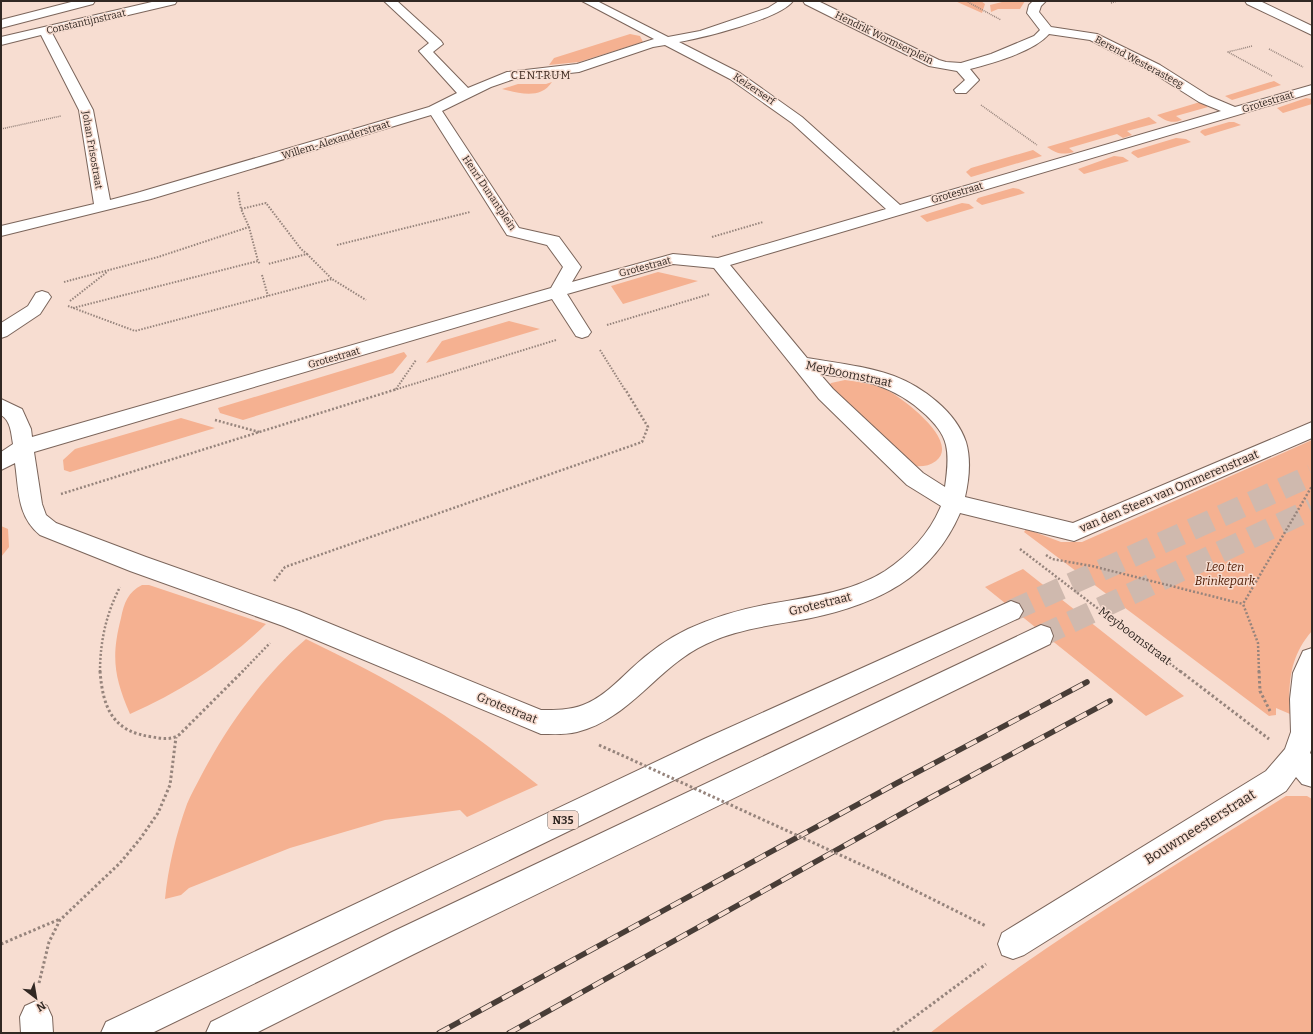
<svg xmlns="http://www.w3.org/2000/svg" width="1313" height="1034" viewBox="0 0 1313 1034" font-family="Bitter,serif">
<rect width="100%" height="100%" fill="#f7ddd1"/>
<path fill="#f5b191" d="M955 1H981L985 4 982 13Z
M1006 1H1025L1020 9H998L991 12 990 5Z
M630 34 640 36 643 42 579 62 549 65 554 58Z
M1274 81 1281 85 1232 100 1225 96Z
M552 82C540 100 519 93 502 89L518 84H546Z
M1306 98 1312 99V104L1283 113 1277 108Z
M1200 102 1208 107 1176 116 1182 120C1171 124 1166 121 1157 115Z
M1149 117 1157 123 1127 131 1132 135 1123 138 1117 134 1069 148 1074 152C1062 155 1057 154 1047 147Z
M1229 122H1234L1241 125 1205 136 1200 132 1202 130Z
M1176 138 1186 139 1191 142 1138 158 1131 153 1133 151Z
M1033 150 1042 156 971 177 966 172 971 168Z
M1114 156 1123 157 1129 161 1084 174 1078 169Z
M1013 188 1019 189 1025 193 982 205 976 201 978 198Z
M962 203 969 204 974 208 927 222 920 216Z
M658 272 698 281 623 304 611 286Z
M509 321 540 329 426 363 442 341Z
M404 352 407 356 393 373 243 420 220 413 218 408Z
M845 380C859 382 874 384 887 390 902 398 961 441 936 461 929 466 922 467 913 466L829 386 831 383Z
M181 418 215 428 70 472 64 470 63 460 75 449Z
M1312 440V631C1290 656 1288 682 1290 714L1276 708V715L1269 716 1024 532 1026 529 1029 530 1061 542H1082Z
M1 526 8 529 9 547 1 557Z
M1023 569 1184 696 1146 716 985 587Z
M142 585H149L266 624C226 663 181 691 130 714 114 677 111 657 121 618 124 603 128 592 142 585Z
M306 639C345 658 385 678 422 701 463 726 501 756 538 785L467 817 460 810 385 820 290 848 189 888 181 895 165 899C168 868 176 834 187 804 191 794 197 784 202 774 228 725 263 676 306 639Z
M1286 796H1307L1312 799V1033H930C1042 945 1165 871 1286 796Z"/>
<g fill="none" stroke-linecap="round" stroke-linejoin="round">
<path stroke="#cfb9ae" stroke-width="22" stroke-dasharray="22 11" stroke-linecap="butt" d="M1011 611 1312 475
M1041 636 1312 509"/>
<defs>
<path id="minor" d="M75 1H95L93 4 1 28V20Z
M156 1H177L175 4 52 33 93 110 110 200 140 192 429 107 457 93 419 51 429 43 384 1H397L441 41 443 44 433 52 468 88 507 72 577 64 654 39 582 1H597L668 37 700 31 768 8 779 1H793C780 19 702 38 679 42L740 73 802 117 900 205 1221 111 1199 102 1150 71 1090 40 1049 34C1033 52 993 63 970 69L979 80 966 93H956L954 90 965 80 957 71 929 66 805 4 803 1H818L939 60 946 62 961 63 991 54 1034 36 1040 30 1027 13 1029 5 1033 1H1046L1041 6 1039 12 1051 27 1097 34 1160 65 1209 96 1235 107 1312 85V93L730 265 807 358C837 363 866 366 894 376 923 387 956 412 966 442 971 459 969 480 965 497L1073 523 1312 422V438L1074 541 960 513C932 578 877 604 811 618 776 625 739 628 706 644 658 666 630 719 577 732 565 735 553 734 541 734L283 626 130 571 40 535C17 516 19 491 15 463L1 470V452L13 444C11 433 11 421 1 415V399L22 409 31 429 32 437 551 288 563 267 547 245 507 235 431 115 151 199 1 236V226L94 204 79 110 41 35 1 45V37ZM665 45 730 79 792 123 886 209 718 258 673 254 572 282 581 267 559 237 519 228 442 111 491 87 514 79 579 72 653 47ZM673 264 714 268 819 399 907 485 941 506C930 533 909 555 885 571 850 593 808 597 769 604 741 609 714 617 688 629 667 639 648 653 631 669 617 682 602 698 583 705 570 710 555 710 541 710L299 611 146 557 56 523 46 515 42 504 34 452 552 299 576 336 582 338 588 336 591 332 567 294ZM820 374C862 379 894 385 926 415 934 423 943 432 946 445 949 458 947 473 945 487L923 473 833 389Z
M1245 1H1260L1312 26V35L1247 4Z
M42 291 48 293 51 297 40 314 7 336 1 338V323L28 306 36 293Z
M1312 648V747L1310 753 1312 755V787L1302 784 1296 777 1286 791 1024 955 1013 959 1002 955 998 944 1002 933 1266 771 1285 749 1291 732 1290 699 1293 673 1303 651Z
M36 1001 47 1006 52 1017 53 1033H21L20 1017 25 1006Z"/>
<path id="major" d="M1011 601 1019 604 1023 611 1019 618 722 757 152 1033H101L106 1022 704 739Z
M1041 625 1050 628 1053 636 1050 644 414 954 256 1033H206L211 1022 392 932Z"/>
</defs>
<use href="#minor" stroke="#7b655b" stroke-width="2"/>
<use href="#major" stroke="#7b655b" stroke-width="2"/>
<path stroke="#96847c" stroke-width="1.5" stroke-dasharray="1 1" stroke-linecap="butt" d="M966 1 1001 20
M1111 3 1117 1
M1252 46 1228 52 1272 76
M1269 49 1303 67
M981 105 1037 145
M1 129 61 116"/>
<path stroke="#96847c" stroke-width="2" stroke-dasharray="1.5 1.5" stroke-linecap="butt" d="M238 192 241 209
M249 227 258 261
M712 237 763 222
M337 245 470 212
M307 254 332 279 366 300
M262 275 268 296
M64 282 158 257 249 227 241 209 266 203 301 249 307 254 268 264
M70 301 107 272
M68 306 135 331 332 279
M73 308 258 261 260 264
M607 325 710 294
M600 350 625 390
M396 389 416 360
M394 390 556 340"/>
<path stroke="#96847c" stroke-width="2.5" stroke-dasharray="2 2" stroke-linecap="butt" d="M215 420 259 432
M61 494 397 389
M1020 549 1181 672
M1046 555 1052 559 1092 566 1243 604
M274 581 285 567 642 442 648 427 625 389
M100 672C100 642 106 614 120 587
M242 672 270 643
M1259 672 1258 643 1243 604 1312 486"/>
<path stroke="#96847c" stroke-width="3" stroke-dasharray="2.5 2.5" stroke-linecap="butt" d="M100 671C103 709 113 732 153 737 162 739 173 740 180 734L243 671
M1180 671 1269 739
M1259 671 1260 691 1270 711
M599 745 617 753
M884 875 986 926
M1 944 60 919
M39 983 49 942 60 920 120 863 140 839 158 813 170 785 176 737
M893 1033 986 964"/>
<use href="#minor" fill="#fff" fill-rule="evenodd"/>
<use href="#major" fill="#fff" fill-rule="evenodd"/>
<defs>
<path id="rail" d="M439 1033 897 783 1087 682
M509 1033 928 799 1110 701"/>
</defs>
<use href="#rail" stroke="#483d37" stroke-width="5.5"/>
<use href="#rail" stroke="#f7ddd1" stroke-width="4" stroke-dasharray="12" stroke-linecap="butt"/>
<path stroke="#96847c" stroke-width="3" stroke-dasharray="2.5 2.5" stroke-linecap="butt" d="M617 753 884 875"/>
</g>
<g text-anchor="middle" dominant-baseline="central" stroke-width="3" stroke-linejoin="round" paint-order="stroke">
<g font-size="10" fill="#312823" stroke="#f7ddd1">
<text transform="translate(86 22) rotate(-13)">Constantijnstraat</text>
<text transform="translate(884 38) rotate(26)">Hendrik Wormserplein</text>
<text transform="translate(1139 62) rotate(28)">Berend Westerasteeg</text>
<text transform="translate(754 89) rotate(34)">Keizerserf</text>
<text transform="translate(1268 102) rotate(-17)">Grotestraat</text>
<text transform="translate(336 140) rotate(-17)">Willem-Alexanderstraat</text>
<text transform="translate(92 150) rotate(80)">Johan Frisostraat</text>
<text transform="translate(489 193) rotate(56)">Henri Dunantplein</text>
<text transform="translate(957 193) rotate(-16)">Grotestraat</text>
<text transform="translate(645 267) rotate(-15)">Grotestraat</text>
<text transform="translate(334 358) rotate(-16)">Grotestraat</text>
</g>
<g font-size="11" letter-spacing="1" fill="#39261d" stroke="#f7ddd1">
<text x="541" y="75">CENTRUM</text>
</g>
<rect fill="#f7ddd1" stroke="#6c5e57" stroke-width="1" x="548" y="811" width="30" height="18" rx="3"/>
<g font-size="11" font-weight="bold" fill="#312823">
<text x="563" y="820">N35</text>
</g>
<g font-size="12" fill="#312823" stroke="#f7ddd1">
<text transform="translate(849 374) rotate(12)">Meyboomstraat</text>
<text transform="translate(1169 491) rotate(-23)">van den Steen van Ommerenstraat</text>
<text transform="translate(820 604) rotate(-14)">Grotestraat</text>
<text transform="translate(1135 636) rotate(37)">Meyboomstraat</text>
<text transform="translate(507 708) rotate(22)">Grotestraat</text>
</g>
<g font-size="12" font-style="italic" fill="#4d1900" stroke="#f7ddd1">
<text x="1225" y="567">Leo ten<tspan x="1225" dy="14">Brinkepark</tspan></text>
</g>
<g font-size="14" fill="#312823" stroke="#f7ddd1">
<text transform="translate(1200 827) rotate(-32)">Bouwmeesterstraat</text>
</g>
</g>
<rect width="1313" height="1034" fill="none" stroke="#312823" stroke-width="4"/>
<g transform="translate(36 998) rotate(149)" stroke="#f7ddd1" stroke-width="3" paint-order="stroke">
<path d="M0-3L7 15L0 10L-7 15Z" fill="#312823"/>
<text y="-6" font-size="11" font-weight="bold" text-anchor="middle" fill="#312823">N</text>
</g>
</svg>
